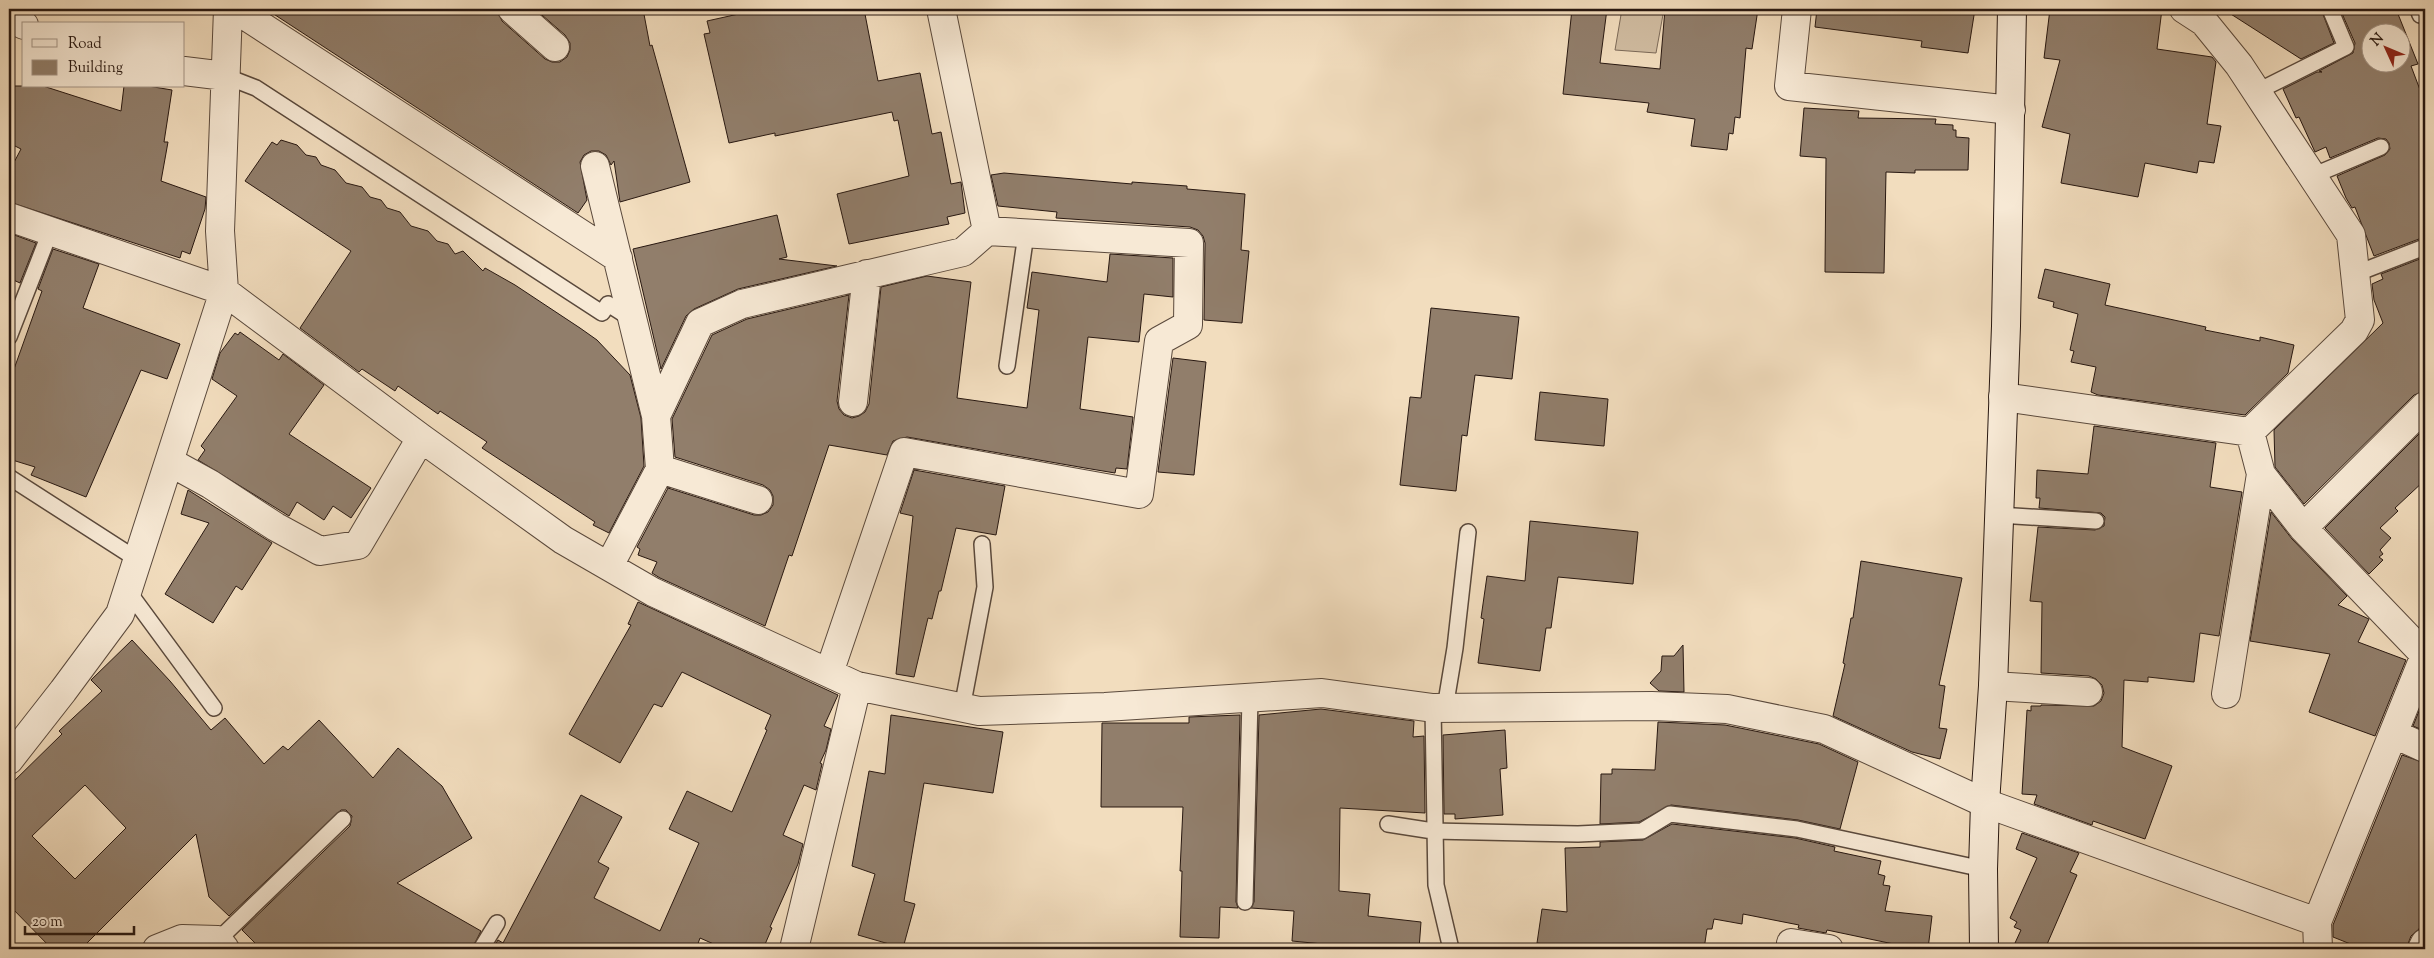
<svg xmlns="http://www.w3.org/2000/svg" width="2434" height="958" viewBox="0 0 2434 958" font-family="'Sorts Mill Goudy',serif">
<rect width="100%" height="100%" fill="#f2ddbe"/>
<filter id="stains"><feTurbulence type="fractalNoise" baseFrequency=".004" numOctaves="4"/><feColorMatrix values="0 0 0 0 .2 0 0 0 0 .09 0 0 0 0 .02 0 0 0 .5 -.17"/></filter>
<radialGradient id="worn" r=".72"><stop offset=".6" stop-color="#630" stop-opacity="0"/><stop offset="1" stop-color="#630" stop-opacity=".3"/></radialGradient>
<path fill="#d0bca1" stroke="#7c6a59" d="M1622 9H1664L1656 53 1615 50Z"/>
<path fill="#917e6b" stroke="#281811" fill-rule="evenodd" d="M266 9H497L502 21 545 59 552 62H560L567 57 570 50V43L565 35 535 9H643L650 46 652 45 690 182 620 202 614 161 611 165 606 155 599 151H591L584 155 580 162 587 200 578 213Z
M761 9H864L878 81 920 73 932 134 941 132 951 184 961 182 965 213 947 217 949 224 849 244 837 194 909 176 898 120 894 121 892 112 775 136V133L729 143 704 34 710 33 707 21Z
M1572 9H1607L1600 63 1660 69 1665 9H1758L1752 49 1746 48 1740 118 1735 117 1733 134 1729 133 1727 150 1691 146 1695 119 1647 112 1649 103 1563 94Z
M1817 9H1975L1968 53 1921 47 1922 41 1815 27Z
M2050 9H2162L2157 49 2212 57 2216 62 2207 124 2221 126 2214 163 2199 161 2197 173 2145 163 2138 197 2061 183 2070 134 2042 127 2060 60 2044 58Z
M2223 9H2321L2334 43 2301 59Z
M2340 9H2396L2418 64 2411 66 2425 103V239H2419L2374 256 2355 207 2352 208 2346 198 2337 176 2385 155 2390 149 2389 143 2386 139 2378 138 2330 158 2326 147 2315 152 2299 117 2296 118 2283 89 2317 72H2322L2319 71 2353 53 2355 43ZM2372 32H2402V62H2372Z
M9 86H43L121 111 124 86H148L172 90 164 142H168L161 181 206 197 205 209 190 254 182 251 180 258 9 202V172L21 149 9 143Z
M1804 108 1859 111 1858 118 1936 119 1935 124 1953 125V130H1956V137L1969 138 1968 170H1915V173L1886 172 1884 273 1825 272 1826 158 1800 156Z
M281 140 297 145 306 155 316 157 321 165 335 170 346 183 362 187 370 197 381 200 387 208 400 212 411 226 428 231 437 241 448 244 455 254 463 251 483 271 485 268 515 285 580 328 597 340 630 375 641 418 644 466 609 533 593 525 595 522 482 448 487 442 440 411 438 414 398 386 395 391 362 369 359 372 300 328 351 251 245 181 272 142 277 145Z
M1004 173 1132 184V182L1187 186V189L1245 194 1241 250 1249 251 1242 323 1204 320 1205 243 1203 236 1198 230 1190 227 1056 218 1057 212 998 206 991 175Z
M777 215 787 257 779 259 837 266 738 289 694 309 686 316 661 369 633 249Z
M9 233 36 243 20 283 9 278Z
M53 249 99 264 83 308 180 344 167 379 141 370 86 497 31 475 35 467 9 459V383L42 291 38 289Z
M1110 254 1173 258V297L1144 294 1139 342 1088 337 1080 409 1133 417 1127 469 1116 468 1115 473 1085 468 907 437 893 441 887 455 829 445 792 556 789 555 765 626 660 578 652 573 657 562 638 555 640 549 637 547 668 488 754 515H761L768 512 773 505V496L770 490 763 485 675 457 672 419 712 335 747 319 849 295 837 401 839 409 844 415 852 418 859 416 865 412 869 404 881 287 927 276 971 282 957 398 1027 408 1039 310 1027 308 1032 272 1107 282Z
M2425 257V391L2414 395 2304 504 2275 467 2274 430 2383 323 2374 300 2372 284 2383 279 2381 274Z
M2045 269 2110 284 2105 305 2206 327 2205 330 2260 341V337L2294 345 2288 373 2245 415 2098 395 2091 392 2096 367 2071 362 2074 351 2070 350 2078 314 2053 307 2054 302 2038 298Z
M1431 308 1519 317 1512 379 1475 375 1467 436 1462 435 1456 491 1400 485 1410 397 1421 398Z
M240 332 279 360 283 354 324 385 289 434 371 488 351 518 333 506 324 520 297 502 289 516 198 460 205 450 201 446 237 396 212 379 220 353 235 333 238 335Z
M1173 358 1206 362 1194 475 1158 472Z
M1540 392 1608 399 1604 446 1535 440Z
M2094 426 2216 443 2210 487 2242 492 2219 636 2200 633 2194 682 2148 677V682L2124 680 2122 747 2172 766 2145 839 2093 821 2092 825 2034 804 2037 795 2022 794 2027 710 2031 711V706H2041V705L2094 706 2101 701 2104 693 2102 685 2096 679 2089 676 2041 673 2042 602 2030 601 2038 527 2095 530 2104 526 2105 517 2101 513 2039 508 2040 498H2036L2037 470 2088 474Z
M2425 428V480L2395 508 2398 511 2380 528 2391 538 2380 550 2383 554 2379 557 2383 560 2369 574 2325 528Z
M914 470 1005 486 996 535 956 528 941 591H939L932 619 928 618 914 677 896 674 913 516 900 513Z
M188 490 272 543 242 590 236 586 213 623 165 594 209 523 181 514Z
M2271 512 2292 539 2347 596 2338 605 2369 619 2358 642 2406 660 2375 736 2309 712 2330 654 2250 641Z
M1530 521 1638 532 1633 584 1558 577 1551 628H1546L1540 671 1478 663 1484 619 1481 618 1487 576 1525 581Z
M1861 561 1962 578 1939 685 1945 686 1939 728 1947 729 1940 759 1912 752 1833 716 1845 664 1843 663 1851 618H1853Z
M638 602 838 695 824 726 831 729 826 750 820 763 822 764 816 790 804 785 783 835 803 844 798 864 770 927 772 928 763 949H725L700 938 696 949H492L498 940 503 943 581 795 622 817 598 862 609 868 594 898 660 931 699 843 669 829 687 791 732 812 767 730 765 729 771 715 682 672 662 707 654 704 620 763 569 734 631 625 628 624Z
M132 640 170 681 211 730 225 718 264 764 283 746 288 750 319 720 373 778 398 748 442 786 472 838 397 883 481 931 472 949H261L242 930 350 826 352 816 346 810H341L229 916 209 897 196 834 81 949H52L9 905V786L62 734 59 731 102 691 91 680ZM85 785 126 828 75 879 32 836Z
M1683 645 1684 692 1659 691 1650 683 1661 671 1662 656H1674Z
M2425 696V731L2413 726Z
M1321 709 1414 721 1413 737 1424 736 1425 813 1340 808 1339 891 1370 894 1368 916 1421 922 1419 949 1364 946V948L1292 941 1294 911 1251 908 1254 902 1259 715Z
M891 715 1003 732 993 793 924 783 904 901 915 904 903 948 858 935 875 874 852 866 869 771 885 774Z
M1240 715 1236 902 1238 908 1220 907 1219 938 1180 937 1182 871H1180L1183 807H1101L1102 723H1189V717Z
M1658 722 1725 725 1819 744 1858 762 1840 829 1798 820 1671 805 1639 822 1600 824 1601 774H1612V769L1655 770Z
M1505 730 1507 768 1500 769 1503 815 1455 819V814H1444L1443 735Z
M2402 755 2425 763V915L2419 929 2411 936 2406 949H2363L2333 937V925Z
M1672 824 1795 838 1835 847 1834 851 1881 861 1878 874 1885 876 1883 885 1890 886 1885 911 1932 916 1928 949 1903 946 1827 930 1826 933 1798 928 1799 925 1743 914 1742 924 1714 919 1712 929H1707L1704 949H1579L1537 943 1542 909 1567 912 1565 848 1600 847V842L1643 840Z
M2022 833 2079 853 2070 872 2077 875 2045 949H2031L2015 943 2021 930 2014 927 2017 922 2010 918 2037 858 2016 849Z"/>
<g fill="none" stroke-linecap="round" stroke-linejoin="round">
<defs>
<path id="lane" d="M2418 9 2420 15
M225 76 256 88 602 313 608 304 633 320
M2256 92 2346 47 2330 9
M2312 176 2381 147
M2355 274 2422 248
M9 337 50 232
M1007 366 1026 234
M9 477 138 560
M1999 515 2096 521
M128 591 214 708
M962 708 985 587 982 544
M1433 708 1436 885 1451 949
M1445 708 1455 648 1468 532
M1388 824 1433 831 1578 834 1642 831 1670 814 1797 829 1983 869
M1245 902 1250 698
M218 940 343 819
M481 949 497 923"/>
<path id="street" d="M235 9 618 258
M512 9 555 47
M1797 9 1789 86 2011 110
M2184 9 2204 22 2239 65 2351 235 2360 320 2354 331 2250 432
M9 18 24 25
M184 71 225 76
M595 166 656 416 660 469 609 566
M9 217 224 291 421 438 563 540 653 592 857 686 979 711 1105 707 1322 693 1433 708 1652 706 1727 709 1824 729 1985 803 2317 922
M2003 397 2250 432 2261 474 2303 528 2425 655 2317 922 2318 949
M853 402 867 274
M656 416 700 323 742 304 963 252 987 231 941 9
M170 462 210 484 276 527 320 551 358 545 421 438
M660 469 758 500
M2303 528 2425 406
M829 673 904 452 1139 494 1159 341 1188 325 1189 243 987 231
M1993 686 2088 692
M2226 694 2261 474
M2394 734 2425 748
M9 760 63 691 120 614 224 291 220 231 228 9
M1791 943 1829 949
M157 949 182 939 218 940 225 949
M794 949 857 686
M2422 949 2425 943"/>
<path id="secondary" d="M1984 949 1983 869 1985 803 1993 686 2006 326 2012 9"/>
</defs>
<use href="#lane" stroke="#5a493c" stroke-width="18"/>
<use href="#street" stroke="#5a493c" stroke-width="30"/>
<use href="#secondary" stroke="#281811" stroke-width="30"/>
<use href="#lane" stroke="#f7e9d5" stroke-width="15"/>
<use href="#street" stroke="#f7e9d5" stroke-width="28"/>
<use href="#secondary" stroke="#f7e9d5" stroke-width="28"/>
</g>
<rect width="2434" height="958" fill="none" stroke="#f2ddbe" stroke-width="30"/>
<rect x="10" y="10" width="2414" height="938" fill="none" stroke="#281811" stroke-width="2.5"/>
<rect x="15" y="15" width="2404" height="928" fill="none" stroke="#281811"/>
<rect x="22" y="22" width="162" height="65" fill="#f7e9d5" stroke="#a49587"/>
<rect x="32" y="39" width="25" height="8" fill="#f7e9d5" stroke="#a49587"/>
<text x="68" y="48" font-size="15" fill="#281811">Road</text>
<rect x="32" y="60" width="25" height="15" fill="#917e6b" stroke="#a49587"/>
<text x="68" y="72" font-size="15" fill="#281811">Building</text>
<g transform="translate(2386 48) rotate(314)"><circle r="24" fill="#f7e9d5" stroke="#a49587"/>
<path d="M0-4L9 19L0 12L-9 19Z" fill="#8f2418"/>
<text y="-8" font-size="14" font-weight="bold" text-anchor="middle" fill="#281811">N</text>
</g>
<path d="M25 926v8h109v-8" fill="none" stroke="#281811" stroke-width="2.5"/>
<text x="32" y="926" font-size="15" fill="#281811" stroke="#f7e9d5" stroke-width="4" paint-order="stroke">20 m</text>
<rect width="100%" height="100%" filter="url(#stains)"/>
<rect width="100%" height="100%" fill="url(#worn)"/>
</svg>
